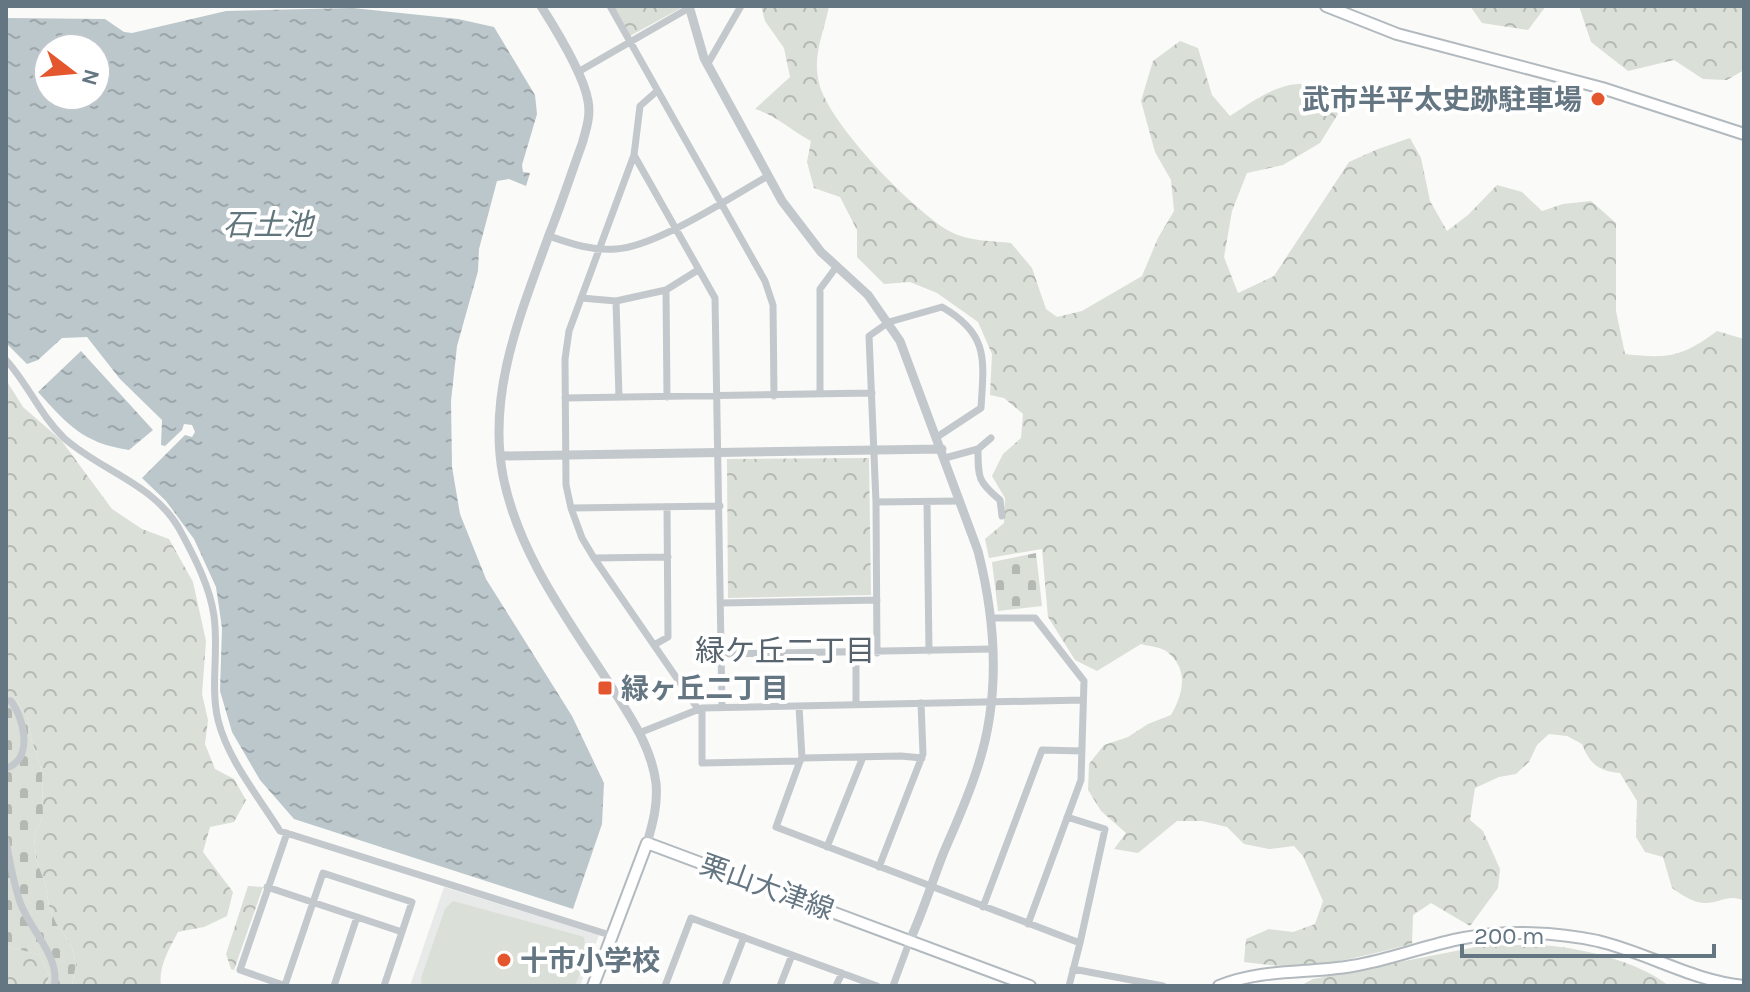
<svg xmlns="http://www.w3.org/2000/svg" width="1750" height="992" viewBox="0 0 1750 992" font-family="Karla,'Noto Sans JP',sans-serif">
<defs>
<pattern id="forest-crowns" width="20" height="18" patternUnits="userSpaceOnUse" patternTransform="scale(2)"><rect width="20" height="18" fill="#dadfd7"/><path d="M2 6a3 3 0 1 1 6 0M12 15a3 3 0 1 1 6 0" fill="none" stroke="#b4b9b4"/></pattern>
<pattern id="cemetery-stones" width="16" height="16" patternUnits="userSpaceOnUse" patternTransform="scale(2)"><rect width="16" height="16" fill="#dadfd7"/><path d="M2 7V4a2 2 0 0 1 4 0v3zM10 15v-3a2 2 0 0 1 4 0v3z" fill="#b4b9b4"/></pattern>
<pattern id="water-ripples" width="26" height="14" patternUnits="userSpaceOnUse" patternTransform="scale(2)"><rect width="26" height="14" fill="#bbc7cb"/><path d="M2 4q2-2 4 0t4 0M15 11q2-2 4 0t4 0" fill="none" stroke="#9ca6aa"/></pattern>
</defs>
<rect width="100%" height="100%" fill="#fafaf8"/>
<path fill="#e8e9e9" d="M444 887 599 935 580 986H410Z"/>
<path fill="#dadfd7" d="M453 901 584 937 586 958 575 986H422L421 978 445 909Z"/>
<path fill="url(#forest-crowns)" d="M614 6H681V8L630 36Z
M761 6H829C824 33 812 55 819 83 828 123 915 213 951 232 968 241 993 241 1011 243L1032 268 1046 309 1057 317 1082 311 1142 276 1158 238 1174 211 1171 180 1155 152 1141 101 1153 61 1180 41 1198 48 1212 95 1230 116C1253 101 1297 68 1323 93 1329 99 1333 107 1338 114L1320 143 1283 165 1247 173 1232 211 1224 257 1238 293 1274 276 1349 162 1378 149 1410 138 1421 158 1430 201 1447 231 1468 215 1497 185 1522 192 1542 211 1563 204 1591 201 1616 223V311L1625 354C1668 359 1682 357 1717 331L1744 339V901C1730 893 1718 904 1704 903 1693 903 1681 894 1672 888L1663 857 1645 852 1636 837 1637 801 1620 773C1598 771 1590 764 1582 744L1567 736 1549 734 1537 745 1529 762 1516 774 1499 777 1475 788 1470 820 1483 831 1500 869 1498 888 1470 926 1431 903 1413 915 1412 944C1371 954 1330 966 1288 966 1274 966 1259 964 1244 962L1246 939 1269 929 1293 932 1315 924 1323 901 1303 856 1294 846 1269 849 1244 844 1227 827 1202 821H1177L1138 853 1114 849 1126 833 1101 811 1088 790 1089 764 1104 745 1128 737 1148 724 1171 715C1183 694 1190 669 1166 651 1160 647 1148 646 1141 644L1097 671 1075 660 1048 617 1042 549 989 558 985 539 1004 523 1005 498 992 476 1003 454 1021 438 1023 414 1004 398 990 395 992 354 978 322 937 293 910 282 884 284 857 257V230L840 197 814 188 807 162 811 141C790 130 777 116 755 109L790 77 784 48 765 21Z
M1470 6H1546L1528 30 1482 23Z
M1579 6H1744V70L1727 80 1703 79 1674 60 1628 71 1591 42Z
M6 380 23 407 61 440 112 509 142 529 169 539 193 582 206 641 202 694 208 720 205 744 215 769 234 779 246 800 234 822 210 827 203 852 233 892 227 916 204 927 178 932C169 949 158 967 161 986H72L76 964 71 945 56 923 49 906 45 883 36 859 34 835 43 817 42 772 32 741 27 717 14 697 6 692Z
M869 458 871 595 728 598 727 459Z
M248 886 263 887 234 970 231 969 226 954Z
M1486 945C1503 946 1520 945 1537 945 1575 946 1639 961 1669 986H1300L1313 979Z
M6 946 40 955 49 976 47 986H6Z"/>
<path fill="url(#cemetery-stones)" d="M1036 553 1042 606 998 611 992 562Z
M6 692 14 697 27 717 32 741 42 772 43 817 34 835 36 859 45 883 49 906 56 923 71 945 76 964 72 986H47L49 976 40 955 6 946Z"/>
<path fill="url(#water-ripples)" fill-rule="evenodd" d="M353 8 458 19 494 27 535 95 537 114 522 165 523 172 530 173 526 186 509 179 497 181 479 249 478 271 457 346 451 401 452 467 460 514 486 579 572 716 604 783 602 824 573 909 294 819 260 780 232 732 220 691 222 628 216 587 194 539 166 501 142 478 185 435 192 437 195 432 192 425 184 424 182 430 165 446 161 445 162 420 120 379 87 337 62 338 38 360 27 364 6 343V18L105 19 124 32 132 33 226 11ZM48 48H96V96H48Z
M81 351 153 430 129 450C83 443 68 425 38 392Z"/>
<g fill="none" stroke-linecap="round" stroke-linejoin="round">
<defs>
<path id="secondary" d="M1326 6 1397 34 1602 88 1744 134
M593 986 647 843 1030 986
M1219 986C1264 968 1306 974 1352 966 1390 960 1426 945 1464 938 1507 930 1556 932 1598 941 1648 953 1693 981 1744 986"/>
</defs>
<use href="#secondary" stroke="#b3babf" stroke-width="14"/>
<path stroke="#c3c8cc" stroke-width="7" d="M610 6 765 281 773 305 774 396
M707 65 741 6
M578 72 689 8
M657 91 640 106 634 155 569 331 565 359 566 485 571 508 582 538 594 558 698 709
M634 155 715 298 722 707
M549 236C572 244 592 251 616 249 656 247 731 197 768 176
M666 290 667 397
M581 298 616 301 666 290 698 270
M616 301 619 397
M6 360C28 384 40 415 64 438 102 472 156 484 181 532 195 558 210 587 214 616 219 651 210 686 218 720 228 760 258 796 280 831L613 936
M820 393V289L837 266
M565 398 872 393
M978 449C978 478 978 482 1000 500L1002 516
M945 458 978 449 991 438
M876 502 960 501
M927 502 929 651
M571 508 720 506
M594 558 668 557
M721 603 877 600
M992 618H1035L1084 681 1081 780 1028 924
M654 645 668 637 667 507
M877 653 876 502 869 336 889 322 942 307C989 334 984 359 981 408L937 437
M721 654 993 649
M6 701H11C24 718 34 760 6 768
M856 704V652
M799 706 802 758
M702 708V763L800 761 776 827 1080 943 1069 986
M639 733 702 708 1083 700
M800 761 802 758 901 756 922 758
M1067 817 1105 829 1080 943
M6 841C10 861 13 882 20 902 29 929 61 957 54 986
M827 847 863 757
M879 867 923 754 921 703
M267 887 402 932
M983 907 1042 750 1082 751
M1073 969 1163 986
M285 985 323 873 412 902 384 986
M286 986 240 970 287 833
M334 986 357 917
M665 986 691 918 877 986
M725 986 744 937
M780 986 792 955
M836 986 842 973
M893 986 910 940"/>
<path stroke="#c3c8cc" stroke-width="9" d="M541 6C555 28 584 76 588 101 591 116 586 130 582 144 571 174 561 205 549 235 521 313 487 392 503 476 518 552 566 617 607 680 627 712 651 744 656 783 658 804 653 823 647 843
M689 6 704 58 782 201 821 252 868 295 900 341 978 551C996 622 1001 698 977 769 968 798 955 826 943 854 932 882 923 912 910 940
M501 456 942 449"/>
<use href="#secondary" stroke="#fff" stroke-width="10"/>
</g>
<g fill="#e4572e" stroke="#fff" stroke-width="3">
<circle cx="1598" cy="99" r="8"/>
<rect x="597" y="680" width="16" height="16" rx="4"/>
<circle cx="504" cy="960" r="8"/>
</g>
<g text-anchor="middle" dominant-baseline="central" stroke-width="8" stroke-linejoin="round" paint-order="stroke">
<g font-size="28" font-weight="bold" fill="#657683" stroke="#fff" text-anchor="start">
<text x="1582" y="99" text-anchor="end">武市半平太史跡駐車場</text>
<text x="621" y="688">緑ヶ丘二丁目</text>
<text x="520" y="960">十市小学校</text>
</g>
<g font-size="28" fill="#657683" stroke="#fff">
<text transform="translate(767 887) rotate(20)">栗山大津線</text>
</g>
<g font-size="30" font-style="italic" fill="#60757c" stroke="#fff">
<text x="268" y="225">石土池</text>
</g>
<g font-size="30" fill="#57646e" stroke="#fff">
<text x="785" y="651">緑ケ丘二丁目</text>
</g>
</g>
<rect width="1750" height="992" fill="none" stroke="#657683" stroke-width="16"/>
<g transform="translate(72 72) rotate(106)"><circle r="38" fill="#ffffff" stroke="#c1c8cd" stroke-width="2"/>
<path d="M0-6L14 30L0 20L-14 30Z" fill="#e4572e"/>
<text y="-12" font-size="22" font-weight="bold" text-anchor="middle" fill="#657683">N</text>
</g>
<path d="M1462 944v12h252v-12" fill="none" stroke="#657683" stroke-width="4"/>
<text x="1474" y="944" font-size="24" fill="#657683" stroke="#ffffff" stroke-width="6" paint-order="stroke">200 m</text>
</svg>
